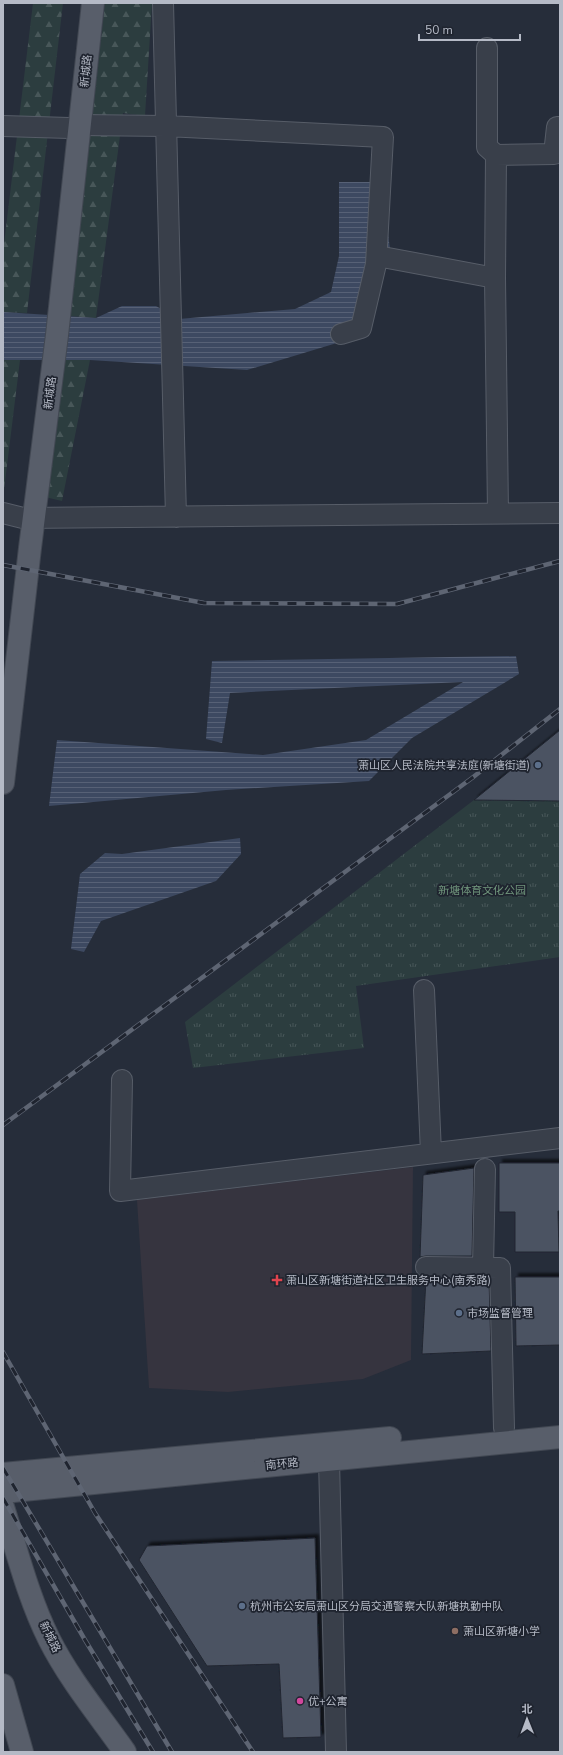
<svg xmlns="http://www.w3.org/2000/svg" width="563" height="1755" viewBox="0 0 563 1755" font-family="'Nunito Sans','Noto Sans SC',sans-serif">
<defs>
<pattern id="forest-firs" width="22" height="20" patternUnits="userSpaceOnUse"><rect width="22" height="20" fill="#2c3d3f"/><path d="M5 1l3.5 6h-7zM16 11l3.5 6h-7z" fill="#485759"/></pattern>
<pattern id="park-tufts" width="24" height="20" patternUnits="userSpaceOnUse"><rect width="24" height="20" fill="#2c3d3f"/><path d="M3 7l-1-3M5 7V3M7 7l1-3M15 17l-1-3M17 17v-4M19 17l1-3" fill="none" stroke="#485759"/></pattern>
<pattern id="water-rules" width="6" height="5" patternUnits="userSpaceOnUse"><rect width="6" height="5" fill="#3d4961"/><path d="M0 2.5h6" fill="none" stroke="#576176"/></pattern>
<filter id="shadow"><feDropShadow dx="3.5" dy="-3.5" stdDeviation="1" flood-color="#0009"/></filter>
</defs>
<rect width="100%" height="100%" fill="#262d3a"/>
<path fill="#36343f" d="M413 1167 411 1360 363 1379 228 1392 149 1388 137 1200Z"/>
<path fill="url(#forest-firs)" d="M33 3H63L27 313 3 312V252Z
M105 3H152L145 116 123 113 96 318 70 316Z
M3 360H20L3 498Z
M64 360H90L62 501 45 497Z"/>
<path fill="url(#park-tufts)" d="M474 800 560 801V957L356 986 364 1048 193 1068 185 1022Z"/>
<path fill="url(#water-rules)" d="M339 182H381L390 249 370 333 247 370 90 360H3V312L96 318 122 306H156L179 319 295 309 331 292 339 256Z
M516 656 519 674 412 738 369 781 226 790 49 806 57 740 263 755 366 740 463 682 230 693 222 743 206 739 212 661Z
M240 838 241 854 216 881 101 921 84 952 71 949 80 874 105 853 122 854Z"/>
<path fill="#4c5362" stroke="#212631" filter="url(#shadow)" d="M560 730V801L474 800Z
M499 1163H560V1211H558L559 1252H515V1212H499Z
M474 1168 472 1256H426L420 1257 423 1175Z
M515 1277H560V1345L516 1346Z
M426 1278 489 1279 491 1351 422 1354Z
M315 1538 321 1737 283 1738 279 1664 207 1666 139 1560 147 1546Z"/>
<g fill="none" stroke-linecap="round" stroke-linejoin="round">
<defs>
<path id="minor" d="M163 3 176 517
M487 48V147L496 155
M80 125 166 126 383 137 376 264 361 328 341 334
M3 126 69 128
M377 256 495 278 498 513
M495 278 496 155 554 154 557 127H560
M3 513 23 518 560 513
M424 990 431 1153
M122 1080 120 1191 560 1138
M426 1267 500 1268 504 1428
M483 1267 485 1169
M329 1460 336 1752"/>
<path id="major" d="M3 783 30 548 57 335 93 3
M3 1474 390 1438
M3 1492 560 1437
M3 1507C17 1551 28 1597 49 1639 69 1679 99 1715 125 1752
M3 1685 22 1752"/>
</defs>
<use href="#minor" stroke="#575d68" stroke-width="22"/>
<use href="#major" stroke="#424853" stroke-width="24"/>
<use href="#minor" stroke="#393f4a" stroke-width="20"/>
<use href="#major" stroke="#585e6a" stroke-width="22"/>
<defs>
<path id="rail" d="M3 565 204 603 397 604 560 561
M3 1125 472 778 560 709
M3 1352 95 1513 253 1752
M3 1468 172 1752
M3 1498 85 1640 153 1752"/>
</defs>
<use href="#rail" stroke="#5e6573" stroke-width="4.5"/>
<use href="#rail" stroke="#1f242f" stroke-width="3" stroke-dasharray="9" stroke-linecap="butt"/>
</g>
<g fill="#5c6f8a" stroke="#1f242f" stroke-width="1.5">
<circle cx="538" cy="765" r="4"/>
<circle cx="459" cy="1313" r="4"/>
<circle cx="242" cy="1606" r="4"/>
</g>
<path fill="#e0444e" stroke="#1f242f" stroke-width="1.5" d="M275 1274h4v4h4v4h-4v4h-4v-4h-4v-4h4z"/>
<circle fill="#8d6e63" stroke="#1f242f" stroke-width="1.5" cx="455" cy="1631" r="4"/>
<circle fill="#d1479c" stroke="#1f242f" stroke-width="1.5" cx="300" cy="1701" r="4"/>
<g text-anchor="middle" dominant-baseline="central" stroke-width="3.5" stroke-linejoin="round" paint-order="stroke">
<g font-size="11" fill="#b5bac6" stroke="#1f242f">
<text transform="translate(86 71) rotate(-84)">新城路</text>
<text transform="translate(50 393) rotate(-83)">新城路</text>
<text transform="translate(282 1464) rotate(-6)">南环路</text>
<text transform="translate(50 1637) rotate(64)">新城路</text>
</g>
<g font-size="11" fill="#b5bac6" stroke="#1f242f" text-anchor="start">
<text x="530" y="765" text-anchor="end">萧山区人民法院共享法庭(新塘街道)</text>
<text x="286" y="1280">萧山区新塘街道社区卫生服务中心(南秀路)</text>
<text x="467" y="1313">市场监督管理</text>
<text x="250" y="1606">杭州市公安局萧山区分局交通警察大队新塘执勤中队</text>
<text x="463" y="1631">萧山区新塘小学</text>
<text x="308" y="1701">优+公寓</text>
</g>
<g font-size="11" fill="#6f947b" stroke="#1f242f">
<text x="482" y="890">新塘体育文化公园</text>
</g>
</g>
<rect width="563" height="1755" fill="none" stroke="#b5bac6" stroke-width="8"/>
<g transform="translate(527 1719) rotate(359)" stroke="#1f242f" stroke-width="3" paint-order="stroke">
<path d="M0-3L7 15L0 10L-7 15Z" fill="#b5bac6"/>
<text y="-6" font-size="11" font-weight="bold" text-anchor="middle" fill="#b5bac6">北</text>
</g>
<path d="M419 34v6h101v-6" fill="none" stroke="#b5bac6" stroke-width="2"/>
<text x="425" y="34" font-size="12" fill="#b5bac6" stroke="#1f242f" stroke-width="3" paint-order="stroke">50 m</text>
</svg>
